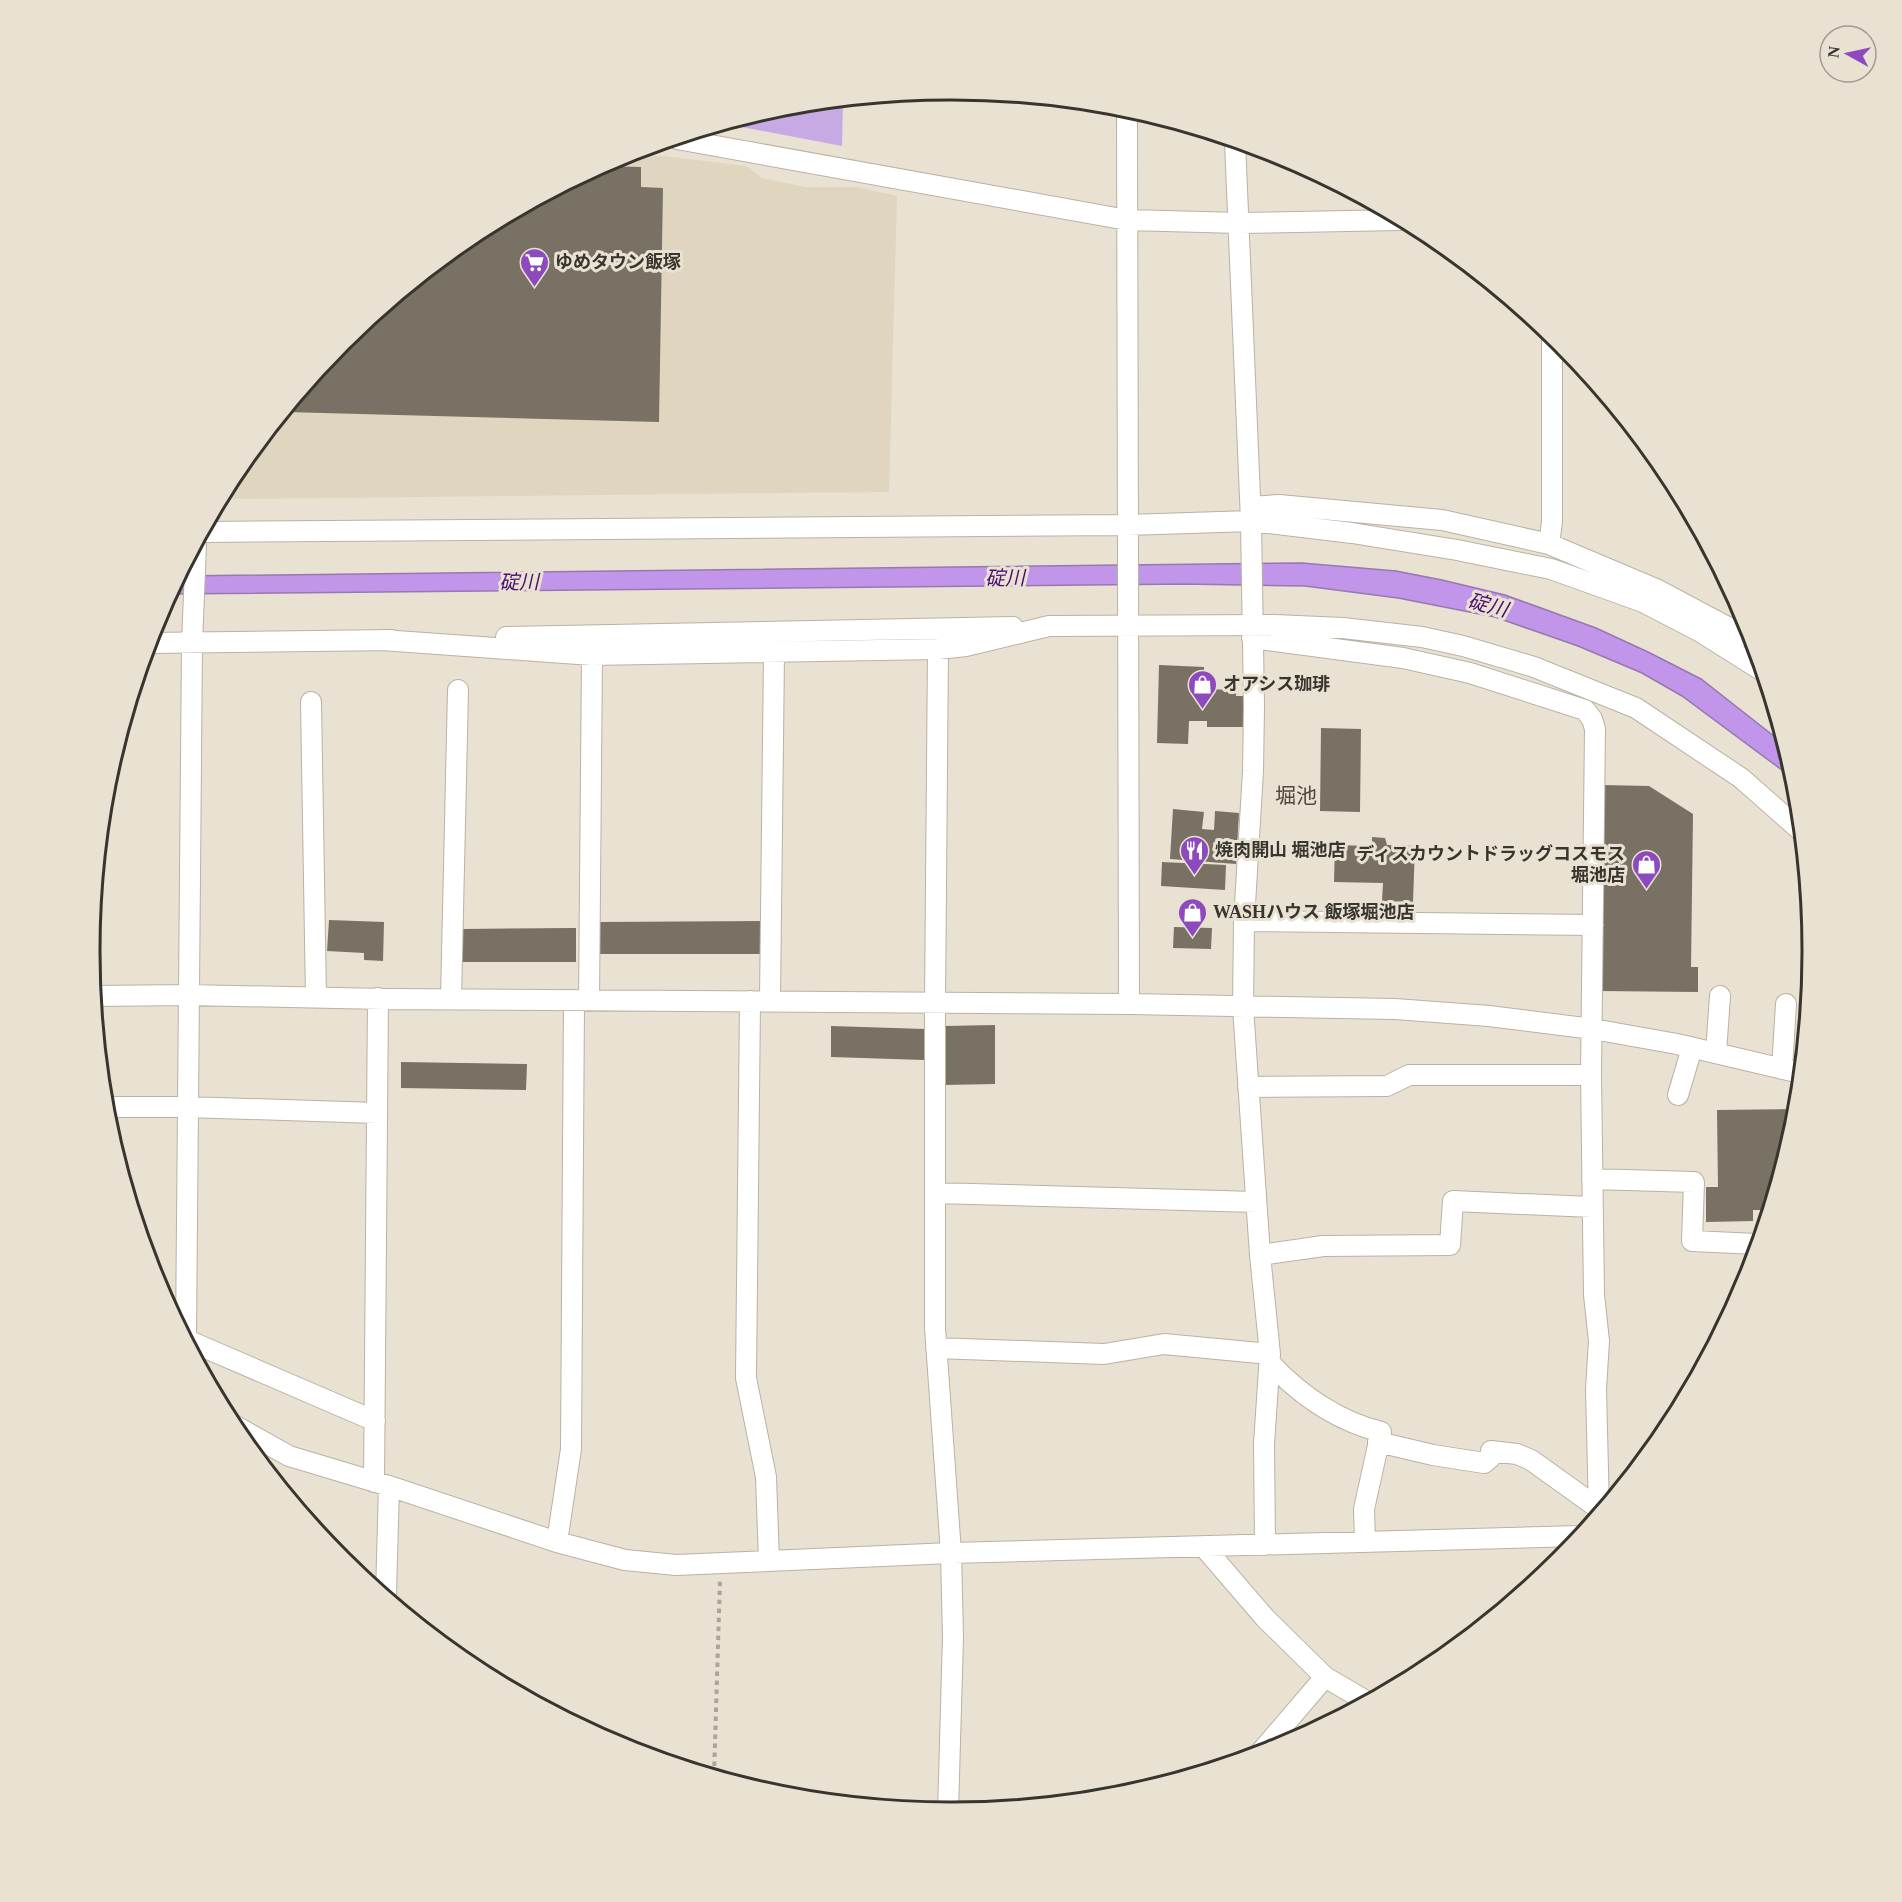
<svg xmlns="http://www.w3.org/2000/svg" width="1902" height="1902" viewBox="0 0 1902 1902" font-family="'Times New Roman','Noto Sans JP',serif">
<rect width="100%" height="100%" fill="#e9e1d1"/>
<path fill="#e0d5be" d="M622 155 663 156 746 166 762 178 805 187H857L897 196 889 492 221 499 235 472 342 342 473 235Z"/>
<path fill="#c7aae3" d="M843 101 842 146 726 124 783 106Z"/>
<path fill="#c195e9" stroke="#9878b1" stroke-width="1.5" d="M1302 563 1396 571 1442 580 1505 595 1596 628 1648 652 1701 679 1784 744 1794 779 1682 696 1642 673 1578 646 1495 617 1398 598 1305 586 1184 584 170 594 180 576Z"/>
<path fill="#797264" d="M602 166 641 167V187L663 188 659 422 285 412 342 342 473 235Z
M1159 665 1204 667V689L1236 690V696H1246L1245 727H1207V721H1189L1188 744 1157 743Z
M1321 728 1361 729 1360 812 1320 811Z
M1602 785 1649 786 1693 814 1691 967H1698V992L1599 991Z
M1173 809 1204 812 1202 829 1214 830 1215 811 1239 813 1236 864 1170 859Z
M1372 837 1385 838 1387 845 1415 846 1413 902 1382 901 1383 883 1334 882 1335 845 1372 846Z
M1162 862 1226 865 1225 890 1161 886Z
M329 920 384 922 383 961 364 960V953L327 951Z
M763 921V954H597V922Z
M1174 927 1212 928 1211 949 1173 948Z
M576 928V962H462V929Z
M995 1025V1084L944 1085V1026Z
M831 1026 925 1029 924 1060 831 1057Z
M401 1062 527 1064 526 1090 401 1088Z
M1796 1109 1795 1119 1768 1210H1753V1221L1706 1222V1187H1718L1717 1110Z"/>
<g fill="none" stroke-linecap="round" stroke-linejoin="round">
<defs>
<path id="minor" d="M1127 109 1129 1004
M677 139 1127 220 1240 223 1401 220
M1235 142 1251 521 1254 706 1253 771 1244 921 1243 1007 1260 1255 1270 1354 1264 1444 1265 1545
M1251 507 1279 505 1442 520 1549 544 1552 522V336
M203 532 1127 525 1251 521 1352 533 1457 550 1551 569 1643 602 1699 631 1761 670
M1549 544 1658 590 1752 640
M506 637 1013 627
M1252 638 1403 658 1470 673 1585 710 1592 719 1595 729 1591 1075 1594 1295 1599 1341 1596 1389 1599 1512
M382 640 592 655 938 649 966 646 1049 626 1275 625 1343 628 1422 637 1463 646 1534 667 1636 708 1741 778 1800 830
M149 643 392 640
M938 649 935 1003V1328L951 1553 953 1637 948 1812
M311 702 316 998
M1244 921 1593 925
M94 996 188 995 384 999 1129 1004 1395 1009 1489 1016 1593 1029 1677 1044 1800 1073
M451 999 458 690
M589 1001 592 655
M750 1001 746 1378 766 1477 769 1561
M770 1001 774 652
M1716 1053 1720 996
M1782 1069 1786 1004
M1248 1087 1387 1086 1409 1075H1591
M1678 1095 1692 1048
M105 1107H187L377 1113
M1592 1179 1694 1182 1692 1241 1757 1244
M935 1193 1256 1202
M1260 1255 1323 1246 1450 1245 1453 1201 1592 1207
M186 1337 192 643 196 546
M187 1340 375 1421
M936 1348 1104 1354 1164 1344 1270 1354
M1270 1363C1300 1395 1338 1421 1381 1432L1364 1509 1365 1541
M232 1424 289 1456 389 1486 557 1542 625 1560 676 1565 951 1553 1580 1536
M1378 1442 1433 1455 1484 1463 1490 1458 1491 1451 1517 1454 1531 1460 1598 1508
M374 1482 378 998
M557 1542 571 1449 574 1000
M1204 1547 1265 1618 1325 1677 1366 1701
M386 1595 389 1486
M1260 1753 1325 1677"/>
</defs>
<use href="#minor" stroke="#bab2a3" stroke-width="22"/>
<path stroke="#aca599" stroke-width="4" stroke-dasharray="4.5 4.5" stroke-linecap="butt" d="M714 1775 720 1580"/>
<use href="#minor" stroke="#fff" stroke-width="20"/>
</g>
<defs>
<symbol id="supermarket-pin" viewBox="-11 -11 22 30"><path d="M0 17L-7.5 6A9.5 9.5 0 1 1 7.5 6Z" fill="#8c4abe" stroke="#e9e1d1"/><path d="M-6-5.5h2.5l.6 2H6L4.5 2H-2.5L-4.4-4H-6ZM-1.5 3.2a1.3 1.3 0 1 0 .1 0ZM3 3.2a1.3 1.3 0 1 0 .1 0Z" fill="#fff"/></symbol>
<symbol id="shop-pin" viewBox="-11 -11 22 30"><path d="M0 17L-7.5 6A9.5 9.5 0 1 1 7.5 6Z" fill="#8c4abe" stroke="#e9e1d1"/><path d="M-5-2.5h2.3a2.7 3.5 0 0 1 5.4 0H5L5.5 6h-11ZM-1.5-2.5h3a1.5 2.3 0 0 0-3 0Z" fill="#fff"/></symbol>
<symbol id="restaurant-pin" viewBox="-11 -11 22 30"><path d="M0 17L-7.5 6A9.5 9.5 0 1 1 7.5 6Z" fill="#8c4abe" stroke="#e9e1d1"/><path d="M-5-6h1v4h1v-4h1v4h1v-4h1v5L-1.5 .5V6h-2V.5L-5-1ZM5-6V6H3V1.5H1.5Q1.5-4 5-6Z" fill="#fff"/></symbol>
</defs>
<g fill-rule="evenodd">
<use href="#supermarket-pin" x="518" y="246" width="33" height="45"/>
<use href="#shop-pin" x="1186" y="668" width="33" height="45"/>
<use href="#restaurant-pin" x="1178" y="834" width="33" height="45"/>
<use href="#shop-pin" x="1630" y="848" width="33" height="45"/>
<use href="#shop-pin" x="1176" y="896" width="33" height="45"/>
</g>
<g text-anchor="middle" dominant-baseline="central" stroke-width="6" stroke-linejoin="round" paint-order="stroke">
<g font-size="18" font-weight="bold" fill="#38352f" stroke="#e9e1d1" text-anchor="start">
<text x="555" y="262">ゆめタウン飯塚</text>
<text x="1223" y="684">オアシス珈琲</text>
<text x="1215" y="850">焼肉開山 堀池店</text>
<text x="1625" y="854" text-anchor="end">ディスカウントドラッグコスモス<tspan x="1625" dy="21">堀池店</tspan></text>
<text x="1213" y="912">WASHハウス 飯塚堀池店</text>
</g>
<g font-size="20" font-style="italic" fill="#4c0d72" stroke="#e9e1d1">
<text transform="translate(1005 578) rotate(-1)">碇川</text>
<text transform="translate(519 582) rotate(-1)">碇川</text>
<text transform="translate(1488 605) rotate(15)">碇川</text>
</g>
<g font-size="21" fill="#50493c" stroke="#e9e1d1">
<text x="1296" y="796">堀池</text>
</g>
</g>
<path d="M0 0H1902V1902H0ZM950 100H952A850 850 0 0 1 1802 950V952A850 850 0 0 1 952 1802H950A850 850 0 0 1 100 952V950A850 850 0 0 1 950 100Z" fill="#e9e1d1" fill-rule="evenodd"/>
<path fill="none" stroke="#38352f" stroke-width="3" d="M950 100H952A850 850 0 0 1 1802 950V952A850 850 0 0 1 952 1802H950A850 850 0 0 1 100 952V950A850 850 0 0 1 950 100Z"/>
<g transform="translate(1848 54) rotate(278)"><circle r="28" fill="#e9e1d1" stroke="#a29c90" stroke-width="1.5"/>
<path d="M0-4.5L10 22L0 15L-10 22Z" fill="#8c4abe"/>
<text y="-9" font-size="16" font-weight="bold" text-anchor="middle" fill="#38352f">N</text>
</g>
</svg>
